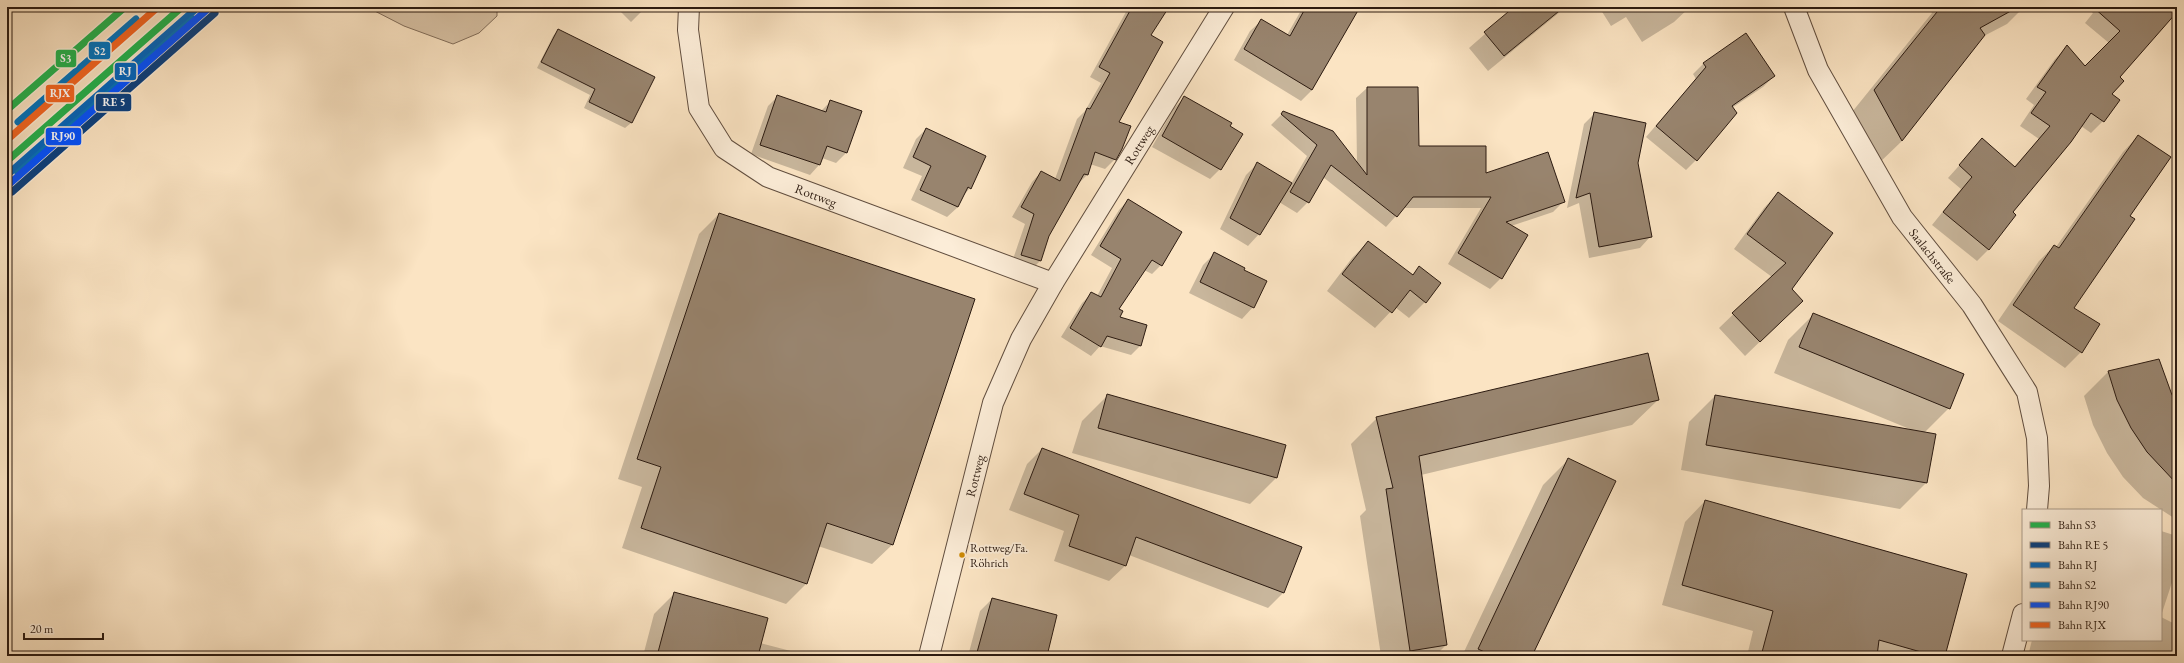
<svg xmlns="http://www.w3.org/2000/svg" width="2184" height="663" viewBox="0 0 2184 663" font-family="'EB Garamond',serif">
<rect width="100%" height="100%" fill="#fbe4c3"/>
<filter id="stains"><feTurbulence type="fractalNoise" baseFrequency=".005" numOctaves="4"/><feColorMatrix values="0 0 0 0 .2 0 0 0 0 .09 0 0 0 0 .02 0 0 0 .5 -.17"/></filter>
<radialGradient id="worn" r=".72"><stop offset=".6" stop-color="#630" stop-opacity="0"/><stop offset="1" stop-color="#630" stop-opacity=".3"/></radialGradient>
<path fill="#d8c2a5" stroke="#826e5b" d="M367 7H497V16L479 33 453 44 404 26Z"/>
<path fill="#0003" d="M616 7H646L631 22Z
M1122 7H1168L1149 36 1117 122 1115 159 1105 169 1090 164 1088 174 1078 184 1048 235 1040 261 1030 271 1011 265 1025 224 1012 217 1032 182 1041 172 1055 179 1077 119 1085 111 1101 83 1090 77 1127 10Z
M1303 7H1358L1312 90 1301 101 1234 60 1250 31 1261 21 1287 35Z
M1516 7H1566L1488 71 1469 48Z
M1599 7H1690L1674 22 1642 42 1626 17 1611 26Z
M1933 7H2024L2007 24 1980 38 1902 141 1876 166 1848 117 1932 13 1930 10Z
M2086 7H2162L2119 77 2110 94 2103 121 2091 133 2081 126 2012 212 1989 249 1977 261 1932 225 1961 189 1948 178 1982 140 2014 167 2039 139 2020 126 2034 105 2026 99 2055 59 2067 47 2085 67 2109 43 2085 23 2093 13Z
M558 30 653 77 631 123 625 128 584 108 590 95 537 68 553 36Z
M1746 34 1774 76 1763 87 1732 108 1696 160 1686 170 1646 137 1696 79 1693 74 1703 64Z
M1367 88 1418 147 1485 175 1564 201 1553 212 1511 226 1501 278 1490 289 1448 264 1481 208H1403L1386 227 1323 177 1308 202 1297 213 1279 202 1259 234 1248 246 1220 229 1246 175 1257 164 1291 184 1307 156 1271 125 1284 112 1357 163 1356 98Z
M778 96 821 111 831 101 860 111 846 153 836 163 822 158 819 165 810 175 751 154 768 106Z
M1184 98 1229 127 1220 169 1210 179 1152 147 1174 108Z
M1595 113 1650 237 1640 248 1589 258 1579 203 1567 208 1584 124Z
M926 129 970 188 963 196 958 207 947 217 911 200 922 176 903 168 916 139Z
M2138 136 2129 216 2073 309 2081 352 2065 368 1998 321 2039 261 2054 246 2056 247 2123 152Z
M1778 193 1790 289 1802 301 1745 356 1719 328 1772 277 1734 249 1764 208Z
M1128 200 1161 265 1152 274 1144 270 1118 310V318L1140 346 1131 355 1100 346 1091 356 1061 337 1082 303 1092 293 1097 296 1112 268 1091 255 1119 210Z
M719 214 892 545 872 564 818 546 806 584 786 604 622 548 642 487 618 479 699 234Z
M1368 242 1411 276 1419 268 1425 302 1409 318 1395 307 1375 328 1327 291 1352 258Z
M1214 254 1242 271 1253 307 1242 319 1189 293 1203 265Z
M1814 314 1949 408 1924 433 1926 483 1900 509 1681 470 1689 422 1715 396 1912 430 1774 373 1788 340Z
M2108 372 2171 395 2177 403V520L2143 498 2123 477 2107 453 2093 425 2084 396Z
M1108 395 1285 446 1276 478 1250 504 1072 453 1082 421Z
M1658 400 1632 425 1421 475 1446 645 1435 656H1381L1360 516 1366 510 1351 444 1377 418Z
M1042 449 1301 547 1283 593 1268 608 1129 555 1125 566 1109 581 1054 561 1064 531 1009 510 1027 464Z
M1569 459 1531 656H1462L1543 485Z
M1705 501 1944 656H1747L1753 631 1662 605 1685 522Z
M2161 531 2177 536V567L2161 616Z
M675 593 760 643 810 656H643L654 614Z
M992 599 1046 656H968L980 611Z
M2161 617 2177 625V656H2028L2032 640H2161Z"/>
<path fill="#98846e" stroke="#2c1b11" d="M1132 7H1169L1151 35 1163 42 1119 122 1131 126 1122 149 1116 160 1095 152 1088 175 1084 174 1049 236 1041 261 1021 255 1034 214 1021 207 1041 171 1060 181 1087 108 1090 109 1110 73 1099 67Z
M1306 7H1360L1312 90 1244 49 1261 19 1290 36Z
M1514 7H1564L1504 56 1484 32Z
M1941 7H2018L1980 28 1985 35 1902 141 1874 90Z
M2093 7H2177V12L2120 77 2124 81 2112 94 2120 100 2104 122 2091 113 2071 142 2013 212 2016 215 1989 250 1943 212 1972 177 1959 165 1982 138 2015 167 2050 126 2031 113 2046 92 2037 87 2067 45 2085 66 2120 31Z
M558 29 655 77 632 123 589 102 595 89 541 62Z
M1746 33 1775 76 1732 106 1737 113 1697 161 1656 126 1706 67 1703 63Z
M1367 87H1418L1419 146H1486V173L1548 152 1565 202 1506 222 1528 235 1502 279 1458 253 1491 197H1413L1397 217 1331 165 1309 203 1290 192 1317 145 1281 114 1283 111 1333 131 1367 175Z
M777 95 826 112 830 100 862 111 847 153 827 146 820 165 760 145Z
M1184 96 1232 123 1230 126 1243 134 1221 170 1162 136Z
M1594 112 1646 123 1638 163 1652 237 1599 247 1590 193 1576 198Z
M926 128 986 156 971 189 968 187 958 207 920 190 931 166 913 157Z
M2138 135 2171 157 2130 216 2135 219 2074 308 2100 324 2082 353 2013 305 2054 245 2059 248Z
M1257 162 1292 183 1260 235 1230 218Z
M1778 192 1833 233 1792 289 1803 301 1760 342 1732 313 1786 263 1747 234Z
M1128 199 1182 232 1162 266 1152 260 1119 309 1123 311 1120 317 1147 325 1141 346 1107 336 1101 347 1070 328 1091 292 1101 297 1121 259 1100 246Z
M719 213 975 299 893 545 827 523 807 584 641 528 661 467 637 459Z
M1368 241 1413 275 1419 266 1441 283 1426 303 1410 290 1392 313 1342 274Z
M1214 252 1245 268 1244 270 1267 281 1254 308 1200 282Z
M1813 313 1964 374 1950 409 1799 347Z
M1648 353 1659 400 1419 456 1447 645 1410 651 1386 489 1393 488 1376 417Z
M2159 359 2172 395 2177 401V484L2147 452 2131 428 2117 400 2108 371Z
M1107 394 1286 445 1277 478 1098 428Z
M1715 395 1936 434 1927 483 1706 445Z
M1042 448 1302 547 1284 593 1136 537 1126 566 1069 546 1079 515 1024 494Z
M1568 458 1616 481 1532 656H1493L1478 649Z
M1705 500 1967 574 1945 656H1935L1879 640 1877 656H1761L1773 611 1682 585Z
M674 592 768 618 758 656H657Z
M992 598 1057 615 1047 656H976Z"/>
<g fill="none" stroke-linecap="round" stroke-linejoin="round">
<defs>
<g id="minor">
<path id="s1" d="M689 7 688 30 699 108 724 148 768 177 1053 283"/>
<path id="s2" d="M1794 7 1818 70 1902 217 1972 305 2027 392 2037 438 2039 486 2037 510"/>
<path id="s3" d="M929 656 993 403 1021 339 1053 283 1224 7"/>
<path d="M2012 656 2023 614"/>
</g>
</defs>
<use href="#minor" stroke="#604d3e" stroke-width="22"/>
<use href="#minor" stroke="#fcedd8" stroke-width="20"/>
<defs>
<path id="rail-1" d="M7 110 125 7
M7 161 182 7"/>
<path id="rail-2" d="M12 192 215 13"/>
<path id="rail-3" d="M7 175 198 7"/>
<path id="rail-4" d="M18 122 136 19
M18 173 193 19"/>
<path id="rail-5" d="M7 186 210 7"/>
<path id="rail-6" d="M7 140 158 7"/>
</defs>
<use href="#rail-1" stroke="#fcedd8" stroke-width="10"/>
<use href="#rail-2" stroke="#fcedd8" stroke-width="10"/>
<use href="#rail-3" stroke="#fcedd8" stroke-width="10"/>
<use href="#rail-4" stroke="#fcedd8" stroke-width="10"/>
<use href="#rail-5" stroke="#fcedd8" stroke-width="10"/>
<use href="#rail-6" stroke="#fcedd8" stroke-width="10"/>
<use href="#rail-1" stroke="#22b24c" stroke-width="7"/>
<use href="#rail-2" stroke="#093f7f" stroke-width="7"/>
<use href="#rail-3" stroke="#0065bd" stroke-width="7"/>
<use href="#rail-4" stroke="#0072bc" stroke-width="7"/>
<use href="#rail-5" stroke="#0050ff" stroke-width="7"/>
<use href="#rail-6" stroke="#f26522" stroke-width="7"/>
</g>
<circle fill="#ce8a03" stroke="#fcedd8" stroke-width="1.5" cx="962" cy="555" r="3.5"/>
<g text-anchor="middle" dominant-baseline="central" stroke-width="3.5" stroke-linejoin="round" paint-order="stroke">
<g font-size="12" fill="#2c1b11" stroke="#fcedd8" text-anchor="start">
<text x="970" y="548">Rottweg/Fa.<tspan x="970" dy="15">Röhrich</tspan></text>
</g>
<g font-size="13" fill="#2c1b11" stroke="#fcedd8">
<text stroke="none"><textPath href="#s3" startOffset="558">Rottweg</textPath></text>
<text stroke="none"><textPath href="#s1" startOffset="253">Rottweg</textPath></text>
<text stroke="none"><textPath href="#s2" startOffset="286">Saalachstraße</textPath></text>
<text stroke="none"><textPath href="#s3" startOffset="186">Rottweg</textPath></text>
</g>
</g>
<g stroke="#fcedd8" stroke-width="1.5">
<rect x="88" y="41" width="23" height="19" rx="4" fill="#0072bc"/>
<rect x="55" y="49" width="22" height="19" rx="4" fill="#22b24c"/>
<rect x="114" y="62" width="23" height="19" rx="4" fill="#0065bd"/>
<rect x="45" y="84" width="30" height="19" rx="4" fill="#f26522"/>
<rect x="95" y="93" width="37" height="19" rx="4" fill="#093f7f"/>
<rect x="45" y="127" width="37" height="19" rx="4" fill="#0050ff"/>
</g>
<g font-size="11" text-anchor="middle" font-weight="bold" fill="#fff">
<text x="100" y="55">S2</text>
<text x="66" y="62">S3</text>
<text x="125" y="75">RJ</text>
<text x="60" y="97">RJX</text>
<text x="114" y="106">RE 5</text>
<text x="63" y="140">RJ90</text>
</g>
<rect width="2184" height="663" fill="none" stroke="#fbe4c3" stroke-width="24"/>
<rect x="8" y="8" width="2168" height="647" fill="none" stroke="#2c1b11" stroke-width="2"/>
<rect x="12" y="12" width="2160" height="639" fill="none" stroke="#2c1b11"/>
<rect x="2022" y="509" width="140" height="132" fill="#fcedd8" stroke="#a99988"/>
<rect x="2030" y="522" width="20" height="6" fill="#22b24c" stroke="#a99988"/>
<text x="2058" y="529" font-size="12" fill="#2c1b11">Bahn S3</text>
<rect x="2030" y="542" width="20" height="6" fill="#093f7f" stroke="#a99988"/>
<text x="2058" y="549" font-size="12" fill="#2c1b11">Bahn RE 5</text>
<rect x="2030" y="562" width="20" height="6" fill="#0065bd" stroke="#a99988"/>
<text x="2058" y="569" font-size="12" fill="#2c1b11">Bahn RJ</text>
<rect x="2030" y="582" width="20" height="6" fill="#0072bc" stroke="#a99988"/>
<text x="2058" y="589" font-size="12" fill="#2c1b11">Bahn S2</text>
<rect x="2030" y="602" width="20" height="6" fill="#0050ff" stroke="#a99988"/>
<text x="2058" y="609" font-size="12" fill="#2c1b11">Bahn RJ90</text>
<rect x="2030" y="622" width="20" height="6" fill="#f26522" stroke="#a99988"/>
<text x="2058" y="629" font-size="12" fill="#2c1b11">Bahn RJX</text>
<path d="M24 633v6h79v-6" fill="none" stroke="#2c1b11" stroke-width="2"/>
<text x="30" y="633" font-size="12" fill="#2c1b11" stroke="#fcedd8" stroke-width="3" paint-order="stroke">20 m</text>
<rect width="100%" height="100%" filter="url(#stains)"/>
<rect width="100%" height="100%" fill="url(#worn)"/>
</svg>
